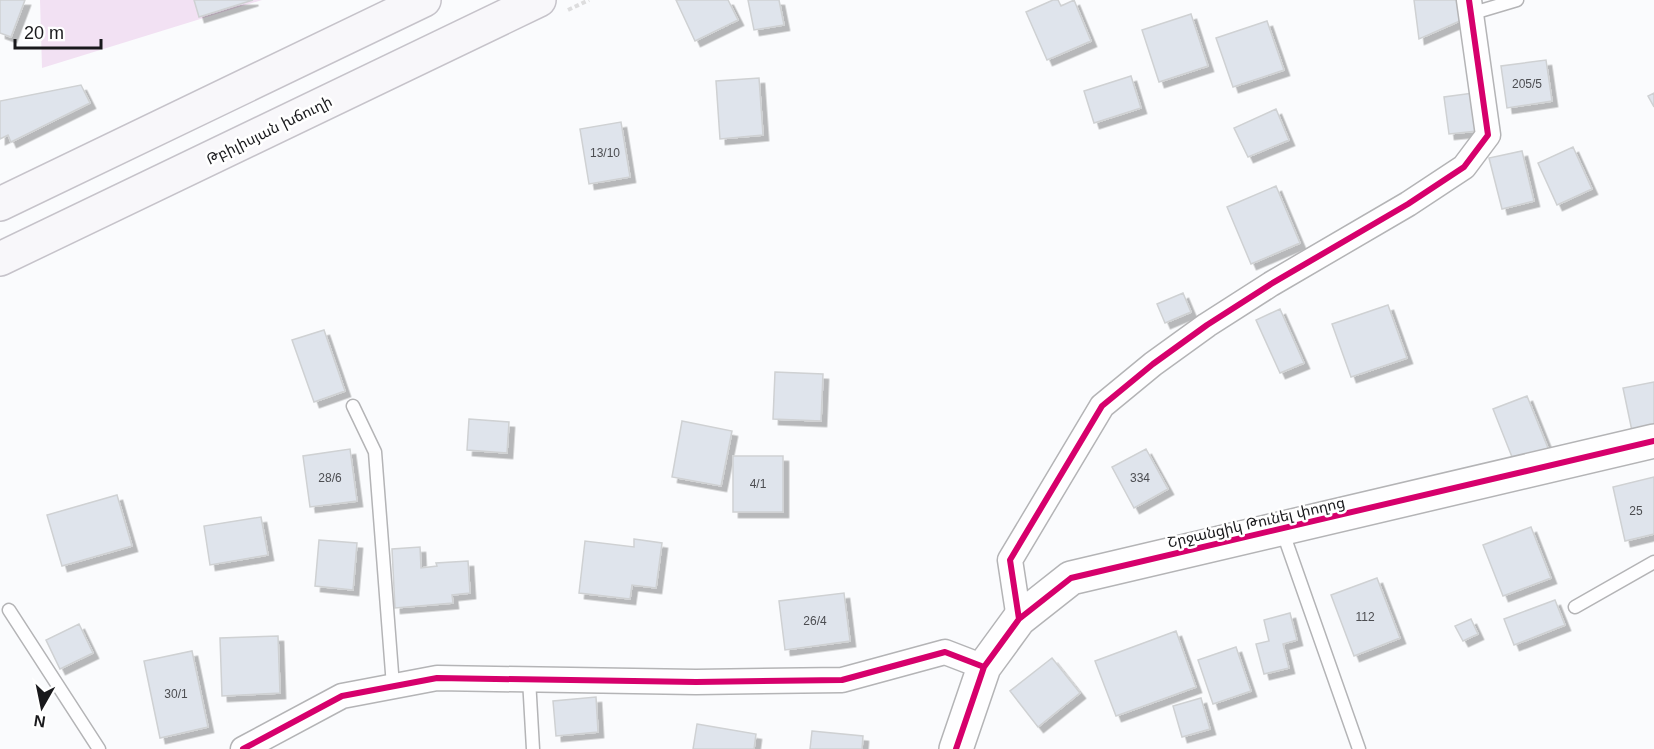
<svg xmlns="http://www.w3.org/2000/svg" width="1654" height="749" viewBox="0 0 1654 749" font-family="Arial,'Noto Sans Armenian',sans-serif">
<defs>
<filter id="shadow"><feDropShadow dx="5.5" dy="5.5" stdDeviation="0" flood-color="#0004"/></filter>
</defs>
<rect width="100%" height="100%" fill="#fafbfd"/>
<path fill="#f2e1f3" d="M40 0H262L42 68Z"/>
<path fill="#dfe4ec" stroke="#cfd1d3" stroke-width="1.5" filter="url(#shadow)" d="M0 0H25L11 37 0 33Z
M194 0H253L199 17Z
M676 0H728L738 20 695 41Z
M748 0H779L784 25 754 30Z
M1053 0H1058L1061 6 1074 0 1091 41 1047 60 1026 12Z
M1414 0H1459L1462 20 1419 39Z
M1191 14 1208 66 1159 82 1142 30Z
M1267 21 1284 70 1233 87 1216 38Z
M1546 60 1552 101 1507 108 1501 66Z
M1131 76 1141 108 1094 123 1084 91Z
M759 78 763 135 720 139 716 81Z
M81 85 90 103 11 142 8 135 0 139V101Z
M1473 93 1477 131 1449 134 1444 97Z
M1654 93V107L1648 96Z
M1276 109 1289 140 1248 157 1234 128Z
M621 122 630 177 589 184 580 129Z
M1573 147 1592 189 1557 205 1538 163Z
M1522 151 1534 201 1502 209 1489 158Z
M1276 186 1300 243 1251 264 1227 207Z
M1183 293 1191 312 1165 323 1157 304Z
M1388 305 1407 358 1351 377 1332 324Z
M1280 309 1304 363 1280 373 1256 320Z
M324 330 345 391 314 402 292 340Z
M775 372 823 374 821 421 773 419Z
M1654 382V426L1632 431 1623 388Z
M1527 396 1548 448 1514 462 1493 409Z
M469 419 509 422 507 453 467 450Z
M682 421 732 431 721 486 672 477Z
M350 449 357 501 310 507 303 456Z
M1146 449 1168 489 1134 508 1112 467Z
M733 456H783V512H733Z
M1654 477V534L1625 541 1613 487Z
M117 495 132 546 62 566 47 515Z
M261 517 268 555 210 565 204 526Z
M1531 527 1551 578 1503 596 1483 545Z
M634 539 662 543 656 588 632 585 630 599 579 593 585 541 634 547Z
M319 540 357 543 353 590 315 586Z
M420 547 421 568 437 566 436 563 468 561 470 593 452 595 453 603 395 608 392 549Z
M1377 578 1400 638 1354 656 1331 595Z
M844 593 850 641 785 650 779 601Z
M1555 600 1565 625 1514 645 1504 619Z
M1290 613 1297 640 1283 644 1289 668 1264 674 1256 644 1269 641 1264 620Z
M1471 619 1478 634 1463 641 1455 626Z
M79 624 93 653 60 669 46 640Z
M1176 631 1196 687 1116 716 1095 661Z
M278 636 280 693 222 696 220 638Z
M1236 647 1251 691 1213 704 1198 660Z
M192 651 208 727 160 738 144 661Z
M1052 658 1080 693 1038 727 1010 691Z
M596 697 598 732 556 736 553 701Z
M1201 698 1210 729 1182 737 1173 706Z
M697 724 756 734 754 749H693Z
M812 731 863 736 862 749H810Z"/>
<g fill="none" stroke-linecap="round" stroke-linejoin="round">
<defs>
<path id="lane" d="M1470 14 1517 0
M353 406 375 452 393 686
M1282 530 1359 749
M1575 607 1654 562
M9 610 99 749
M529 679 533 749"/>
<path id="street" d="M1019 619 1010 560 1102 406 1153 364 1207 325 1271 284 1408 204 1464 167 1488 135 1469 0
M243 749 342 696 437 678 696 682 842 680 945 652 984 667"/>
<path id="secondary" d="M956 749 984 667 1019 619 1071 578 1654 441"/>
<path id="primary" d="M0 204 424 0
M0 259 539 0"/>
</defs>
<use href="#lane" stroke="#b4b4b6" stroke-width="15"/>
<use href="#street" stroke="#b4b4b6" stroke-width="27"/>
<use href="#secondary" stroke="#b4b4b6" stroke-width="36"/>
<use href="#primary" stroke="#c6c3ca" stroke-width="36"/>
<path stroke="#ddddde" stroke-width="4" stroke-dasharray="4.5 3" stroke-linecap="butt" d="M568 10 589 0"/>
<use href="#lane" stroke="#fefeff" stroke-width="12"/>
<use href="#street" stroke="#fefeff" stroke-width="24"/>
<use href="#secondary" stroke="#fefeff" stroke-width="33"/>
<use href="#primary" stroke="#f8f7fa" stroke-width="33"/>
<defs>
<path id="cycleway" d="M1019 619 1010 560 1102 406 1153 364 1207 325 1271 284 1408 204 1464 167 1488 135 1469 0
M243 749 342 696 437 678 696 682 842 680 945 652 984 667
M956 749 984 667 1019 619 1071 578 1654 441"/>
</defs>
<use href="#cycleway" stroke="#fff" stroke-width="10"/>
<use href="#cycleway" stroke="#d6006c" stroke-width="6"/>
</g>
<g text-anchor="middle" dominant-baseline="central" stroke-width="5" stroke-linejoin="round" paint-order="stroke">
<g font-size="12" fill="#4c4d51">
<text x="1527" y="84">205/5</text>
<text x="605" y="153">13/10</text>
<text x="330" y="478">28/6</text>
<text x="1140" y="478">334</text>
<text x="758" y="484">4/1</text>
<text x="1636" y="511">25</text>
<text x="1365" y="617">112</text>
<text x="815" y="621">26/4</text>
<text x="176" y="694">30/1</text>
</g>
<g font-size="15" fill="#19191c" stroke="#fff">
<text transform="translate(269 130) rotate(-26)">Թբիլիսյան խճուղի</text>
<text transform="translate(1256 522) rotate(-13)">Շրջանցիկ Թունել փողոց</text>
</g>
</g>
<g transform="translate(42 707) rotate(189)" stroke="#ffffff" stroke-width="4.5" paint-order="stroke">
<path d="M0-4.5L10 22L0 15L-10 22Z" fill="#19191c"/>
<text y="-9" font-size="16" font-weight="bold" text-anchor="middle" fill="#19191c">N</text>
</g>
<path d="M15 39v9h86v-9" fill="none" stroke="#19191c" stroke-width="3"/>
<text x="24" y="39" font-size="18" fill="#19191c" stroke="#ffffff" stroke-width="4.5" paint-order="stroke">20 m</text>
</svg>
